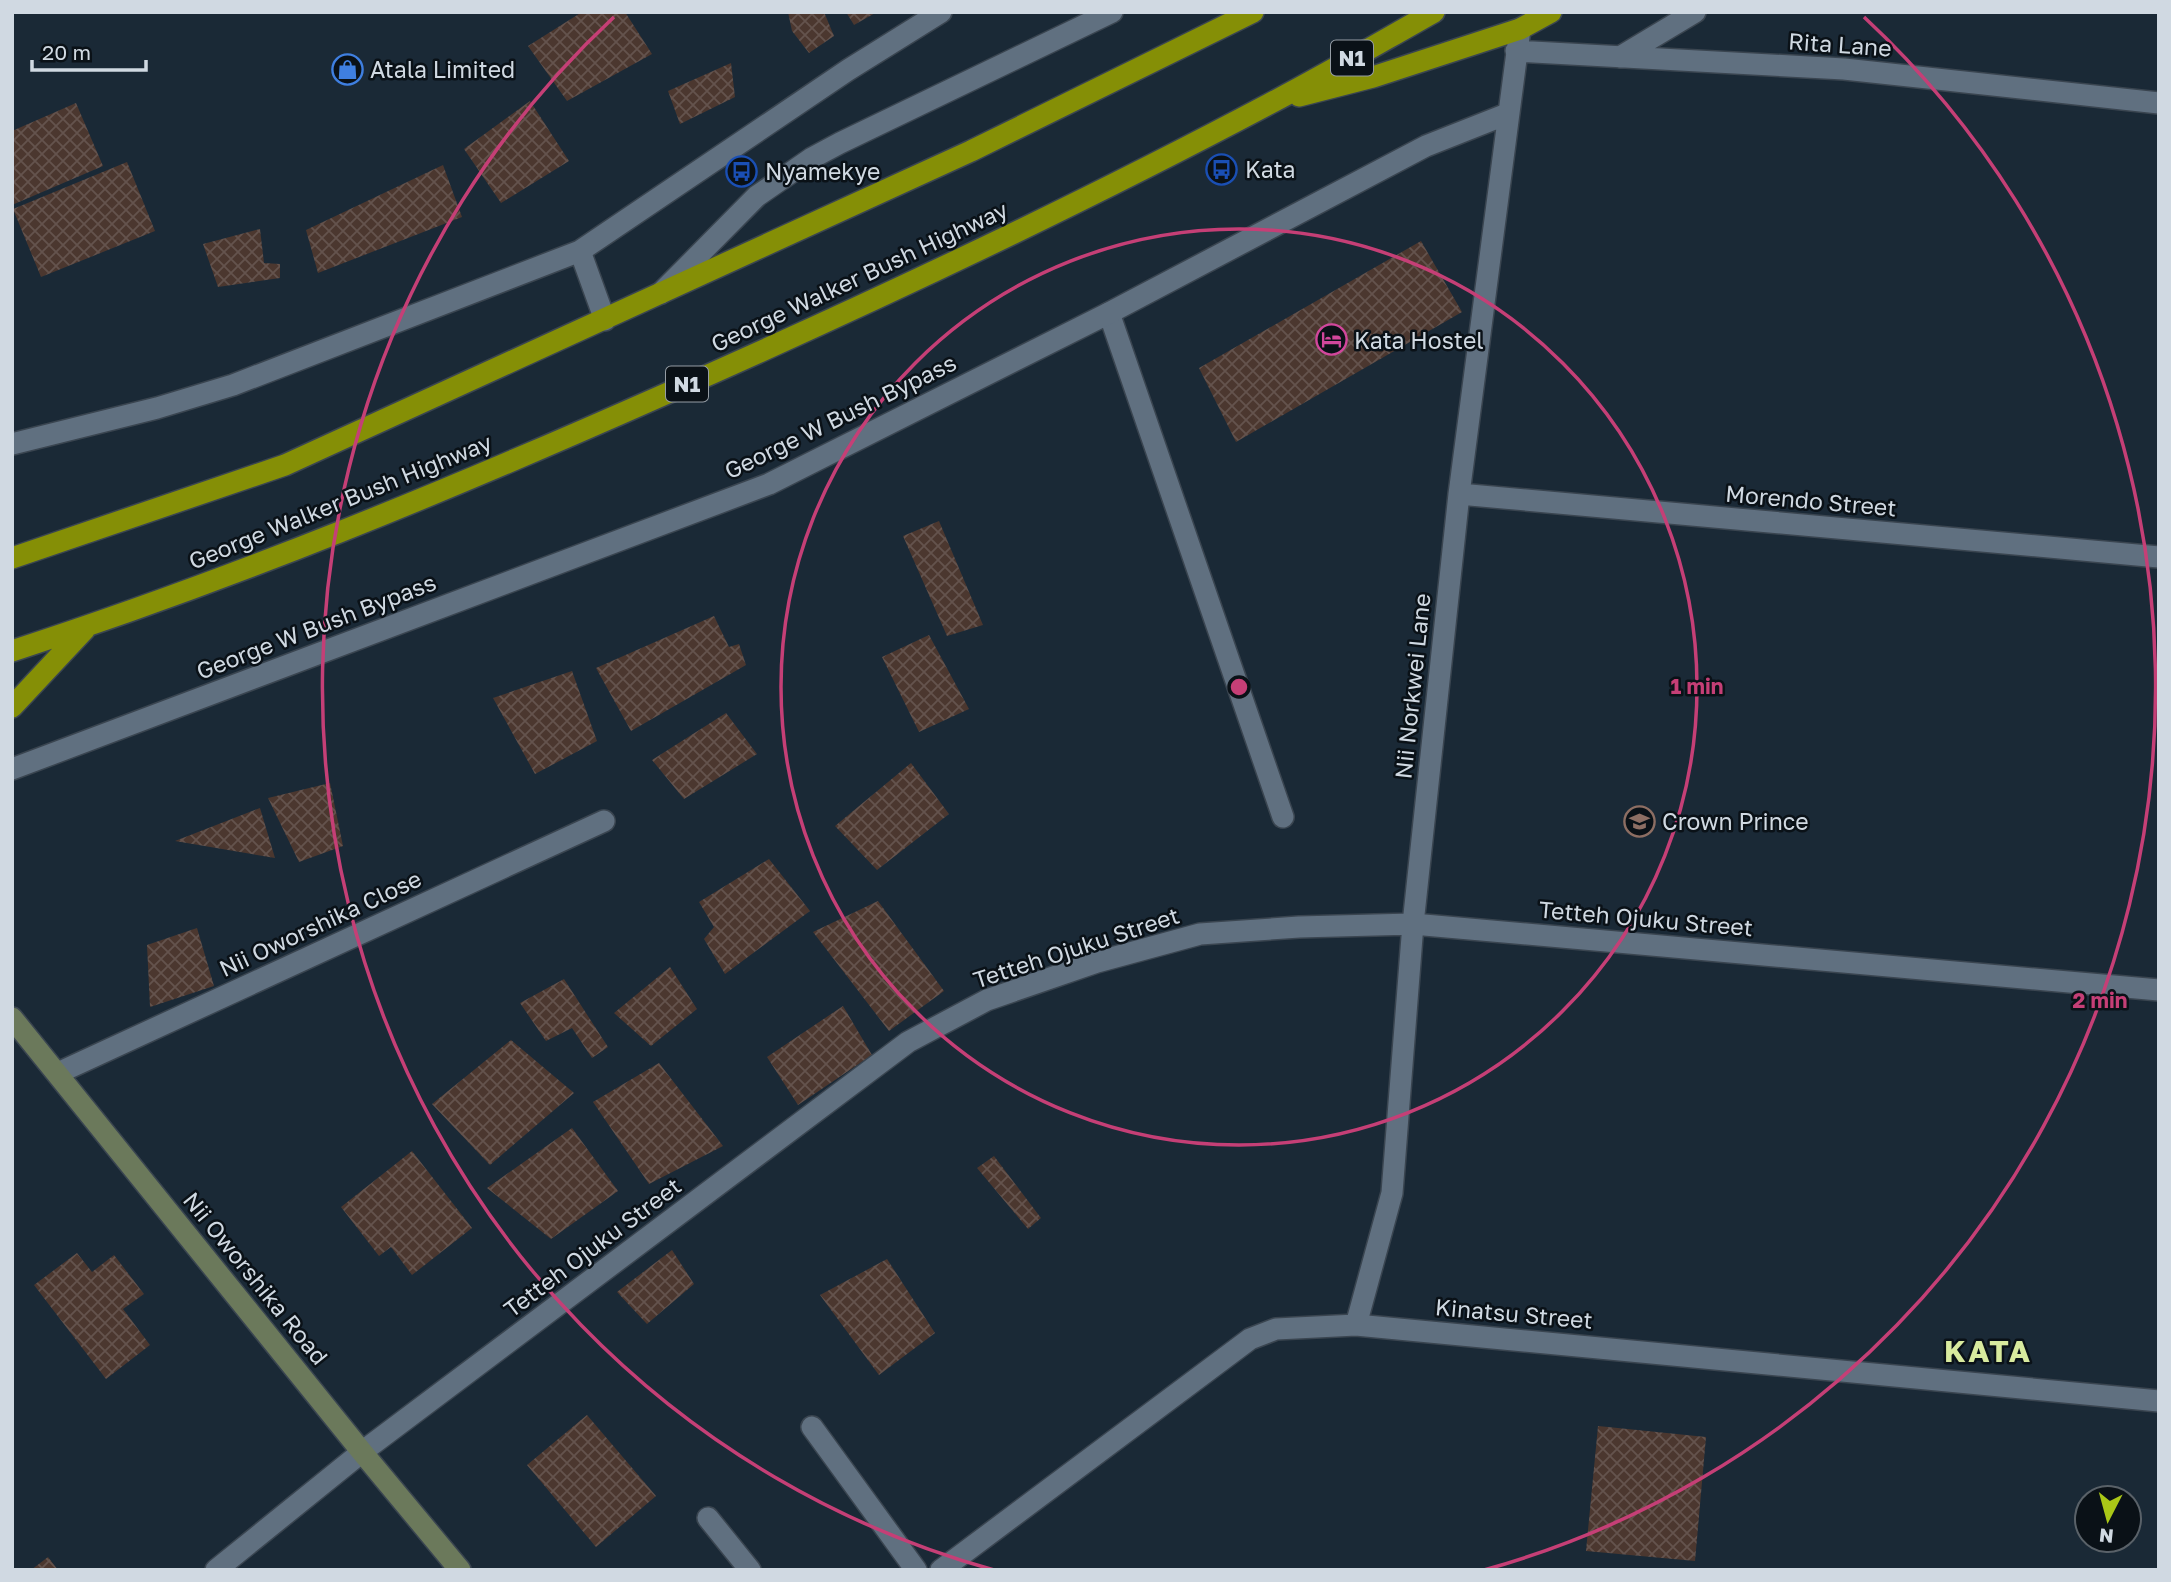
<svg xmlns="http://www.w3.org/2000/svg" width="2171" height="1582" viewBox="0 0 2171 1582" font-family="'Golos Text',sans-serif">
<defs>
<pattern id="building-cross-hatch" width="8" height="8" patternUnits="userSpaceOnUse" patternTransform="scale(1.75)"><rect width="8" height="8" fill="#4b372f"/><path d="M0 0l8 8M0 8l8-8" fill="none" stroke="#64534d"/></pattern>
</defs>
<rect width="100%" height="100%" fill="#1a2936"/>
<path fill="url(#building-cross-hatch)" d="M582 12H625L652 54 567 101 528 46Z
M788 12H824L834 36 809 53 792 31Z
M846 12H877L854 25Z
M731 63 735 97 680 124 668 91Z
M530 101 569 161 501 203 464 149Z
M76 103 103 166 12 205V131Z
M127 162 155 231 41 277 13 209Z
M443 165 462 217 318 273 306 230Z
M260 229 264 263 280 264V278L218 287 203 244Z
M1421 241 1462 312 1236 442 1199 368Z
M939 521 983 625 947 636 903 536Z
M714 616 729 647 739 644 746 665 631 731 596 668Z
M929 635 969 709 919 732 882 657Z
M572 671 597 741 535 774 493 698Z
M726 713 757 754 684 799 652 760Z
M911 763 949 814 877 870 835 826Z
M330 783 343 846 299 862 268 798Z
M260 808 275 858 175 841Z
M769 859 810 911 725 974 704 939 714 927 699 902Z
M878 901 944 991 889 1031 813 932Z
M197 928 214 986 150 1007 147 945Z
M670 967 697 1009 651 1046 614 1013Z
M564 979 608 1047 592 1058 572 1028 546 1041 520 1003Z
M843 1006 872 1055 798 1105 767 1057Z
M511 1040 574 1093 490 1165 432 1104Z
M659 1063 723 1146 649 1184 593 1102Z
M572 1128 618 1191 551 1239 487 1188Z
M412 1151 472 1228 412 1275 391 1247 379 1256 341 1207Z
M994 1156 1041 1218 1028 1229 977 1168Z
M672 1250 694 1284 647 1324 617 1292Z
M77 1253 92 1272 114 1255 144 1294 123 1309 150 1345 106 1379 34 1285Z
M887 1259 935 1333 879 1375 820 1295Z
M587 1415 656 1496 596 1547 527 1465Z
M1598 1426 1706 1437 1695 1561 1586 1551Z
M48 1557 58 1570H31Z"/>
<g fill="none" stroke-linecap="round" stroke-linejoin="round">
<defs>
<path id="lane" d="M580 251 605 320
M661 293 757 196 812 158 840 143 1112 12
M1109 313 1283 817
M12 444 157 408 233 385 580 251 848 70 941 12
M812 1427 916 1570
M708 1518 750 1570"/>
<path id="street" d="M1516 51 1844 69 2159 103
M1620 57 1695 12
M1459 494 2159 557
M12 769 769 484 1109 313 1426 146 1507 114
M58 1073 604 821
M1356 1325 1392 1193 1413 924 1459 494 1520 29
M216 1570 362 1452 908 1042 987 1000 1097 962 1200 934 1299 927 1413 924 2159 990
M941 1570 1250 1339 1276 1329 1356 1325 2159 1401"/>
<path id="secondary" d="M12 1018 362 1452 460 1570"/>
<path id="highway" d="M1299 96 1373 77 1520 29 1551 12
M12 558 285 465 971 151 1253 12
M12 651C234 579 449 490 661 396 867 305 1071 209 1269 104 1325 75 1379 43 1434 12
M12 707 85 629"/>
</defs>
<use href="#lane" stroke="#3a4550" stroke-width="24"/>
<use href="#street" stroke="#3a4550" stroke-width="24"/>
<use href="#secondary" stroke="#3a4550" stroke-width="24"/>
<use href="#highway" stroke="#3a4550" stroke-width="24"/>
<use href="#lane" stroke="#607080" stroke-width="21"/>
<use href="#street" stroke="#607080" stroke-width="21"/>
<use href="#secondary" stroke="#6b795b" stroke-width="21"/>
<use href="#highway" stroke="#858f06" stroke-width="21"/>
</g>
<g fill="none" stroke="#c53f76" stroke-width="3.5">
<circle cx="1239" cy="687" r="458"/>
<path d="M994 1570A916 916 0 0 1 614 17M1864 17A916 916 0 0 1 1484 1570"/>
</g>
<defs>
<symbol id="shop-ring" viewBox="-11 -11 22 22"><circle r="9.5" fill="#0a1117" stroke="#3f7fe0" stroke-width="1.5"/><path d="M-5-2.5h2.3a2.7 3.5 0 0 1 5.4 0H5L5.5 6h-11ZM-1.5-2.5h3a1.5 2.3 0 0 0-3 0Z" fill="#3f7fe0"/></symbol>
<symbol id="bus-ring" viewBox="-11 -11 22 22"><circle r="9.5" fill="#0a1117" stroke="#1a4fb4" stroke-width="1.5"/><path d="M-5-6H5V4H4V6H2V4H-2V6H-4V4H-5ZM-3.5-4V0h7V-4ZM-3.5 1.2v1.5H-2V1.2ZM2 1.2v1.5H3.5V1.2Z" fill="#1a4fb4"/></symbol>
<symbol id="hotel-ring" viewBox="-11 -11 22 22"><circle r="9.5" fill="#0a1117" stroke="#d1479c" stroke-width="1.5"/><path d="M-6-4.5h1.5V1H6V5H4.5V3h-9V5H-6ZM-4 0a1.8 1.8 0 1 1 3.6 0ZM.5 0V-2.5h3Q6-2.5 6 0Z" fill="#d1479c"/></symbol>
<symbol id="school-ring" viewBox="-11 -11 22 22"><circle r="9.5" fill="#0a1117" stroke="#8d6e63" stroke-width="1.5"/><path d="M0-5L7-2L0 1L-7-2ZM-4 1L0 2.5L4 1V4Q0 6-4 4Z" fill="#8d6e63"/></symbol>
</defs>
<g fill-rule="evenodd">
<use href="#shop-ring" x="330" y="52" width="35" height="35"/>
<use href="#bus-ring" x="1204" y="152" width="35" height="35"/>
<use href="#bus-ring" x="724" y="154" width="35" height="35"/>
<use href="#hotel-ring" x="1314" y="322" width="35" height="35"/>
<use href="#school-ring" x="1622" y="804" width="35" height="35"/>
</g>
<g text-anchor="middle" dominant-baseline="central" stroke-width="5" stroke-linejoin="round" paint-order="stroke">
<g fill="#0a1117" stroke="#959da5" stroke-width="2">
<rect x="1331" y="40.5" width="42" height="35" rx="5"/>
<rect x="666" y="366.5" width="42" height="35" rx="5"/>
</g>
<g font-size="21" font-weight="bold" fill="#d0d9e2">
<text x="1352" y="58">N1</text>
<text x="687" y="384">N1</text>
</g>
<g font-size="23" fill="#d0d9e2" stroke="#0a1117">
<text transform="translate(1840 44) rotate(4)">Rita Lane</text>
<text transform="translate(859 276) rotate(-25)">George Walker Bush Highway</text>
<text transform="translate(840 416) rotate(-26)">George W Bush Bypass</text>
<text transform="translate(1811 500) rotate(5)">Morendo Street</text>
<text transform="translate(340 501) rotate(-22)">George Walker Bush Highway</text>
<text transform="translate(316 626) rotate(-21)">George W Bush Bypass</text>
<text transform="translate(1412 686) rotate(-84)">Nii Norkwei Lane</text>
<text transform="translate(1646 918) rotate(5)">Tetteh Ojuku Street</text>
<text transform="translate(320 923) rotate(-25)">Nii Oworshika Close</text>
<text transform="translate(1076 947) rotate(-18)">Tetteh Ojuku Street</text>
<text transform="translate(592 1247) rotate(-37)">Tetteh Ojuku Street</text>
<text transform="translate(256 1278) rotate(51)">Nii Oworshika Road</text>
<text transform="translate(1514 1313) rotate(5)">Kinatsu Street</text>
</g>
<g font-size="23" fill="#d0d9e2" stroke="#0a1117" text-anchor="start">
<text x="370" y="69">Atala Limited</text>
<text x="1245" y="169">Kata</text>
<text x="765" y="171">Nyamekye</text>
<text x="1354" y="340">Kata Hostel</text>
<text x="1662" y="821">Crown Prince</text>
</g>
<g font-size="30" font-weight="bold" letter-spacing="2" fill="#d8ea9e" stroke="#0a1117">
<text x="1988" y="1351">KATA</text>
</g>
</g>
<circle cx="1239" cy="687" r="10" fill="#c53f76" stroke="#0a1117" stroke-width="3.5"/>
<g font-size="21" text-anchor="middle" font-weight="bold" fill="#c53f76" stroke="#0a1117" stroke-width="5" stroke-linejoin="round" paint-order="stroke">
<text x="1697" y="694">1 min</text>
<text x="2100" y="1008">2 min</text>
</g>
<rect width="2171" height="1582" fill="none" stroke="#d0d9e2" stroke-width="28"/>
<g transform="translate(2108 1519) rotate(186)"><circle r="33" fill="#0a1117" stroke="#596168" stroke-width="2"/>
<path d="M0-5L12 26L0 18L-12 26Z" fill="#aac717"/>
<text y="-10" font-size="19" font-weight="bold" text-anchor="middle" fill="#d0d9e2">N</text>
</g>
<path d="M32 60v10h114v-10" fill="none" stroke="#d0d9e2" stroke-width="3.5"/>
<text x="42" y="60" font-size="21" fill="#d0d9e2" stroke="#0a1117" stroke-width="5" paint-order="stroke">20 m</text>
</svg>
